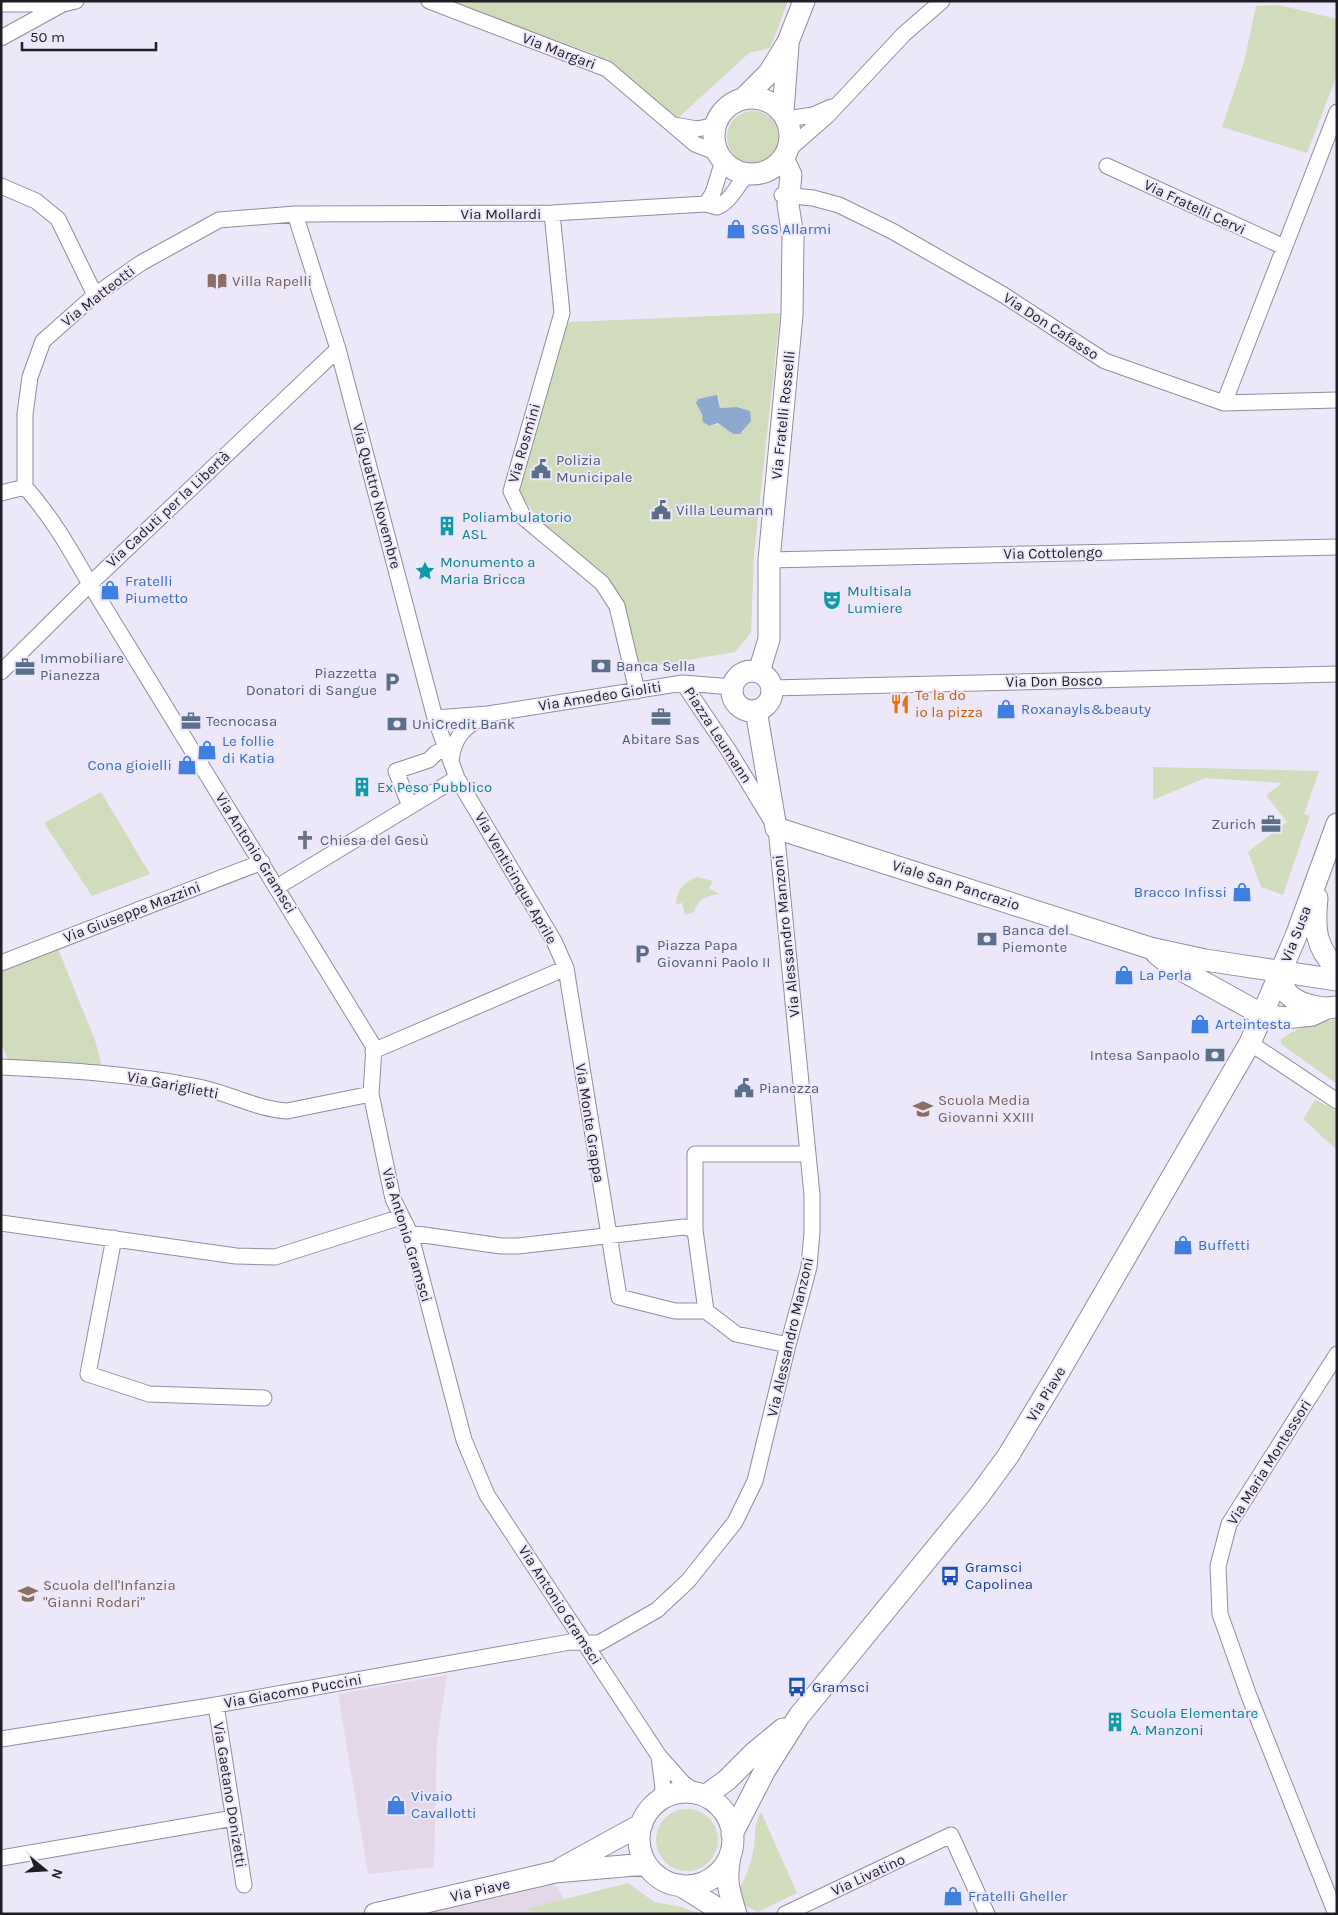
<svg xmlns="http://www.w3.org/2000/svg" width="1338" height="1915" viewBox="0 0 1338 1915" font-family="Karla,sans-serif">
<rect width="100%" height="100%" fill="#ede7fa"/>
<path fill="#e5d7ea" d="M447 1675 437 1742 434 1867 368 1874 338 1694Z
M534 1875 556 1886 573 1914H375Z"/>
<path fill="#d1dcbd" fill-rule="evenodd" d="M450 1H788L770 48 749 53 677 119 606 58 604 61 597 55Z
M1279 5 1337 19V75L1307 153 1222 127 1244 62 1256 6Z
M727 137a26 26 0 1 1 52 0a26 26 0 1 1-52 0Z
M780 313 754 555 751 633 735 652 636 669 623 605 543 525 516 489 558 341 569 322ZM699 398H719L720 408 737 407 745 409 744 432 733 434 720 424 709 426 705 424Z
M1153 767 1319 771 1304 814 1310 816 1283 895 1261 887 1248 852 1287 822 1266 795 1282 783 1205 778 1153 800Z
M101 792 150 874 92 896 44 823Z
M698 877 713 881 709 888 720 894C706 896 699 898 694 912L685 915 682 903 676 904C678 889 683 882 698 877Z
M58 949 95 1040 102 1066 9 1062 1 1043V972Z
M1337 1019V1084L1281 1044V1039C1299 1026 1315 1023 1337 1019Z
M1315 1100 1337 1110V1150L1303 1119Z
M656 1840a31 31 0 1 1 62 0a31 31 0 1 1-62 0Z
M761 1812 797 1893 758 1912 744 1905 735 1894C745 1883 752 1861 754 1846 756 1833 753 1825 761 1812Z
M628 1883 654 1902 682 1907 697 1914H542L525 1909Z"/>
<path fill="#8ea9ce" d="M717 395 720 408 737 407 750 411 751 421 740 434H733L718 423 709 426 703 422 702 414 696 403 698 399Z"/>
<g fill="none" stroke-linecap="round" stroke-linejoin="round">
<defs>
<path id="street" d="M429 1 607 69 695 144 718 153
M1 4H63L76 1
M1 38 61 5
M787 119 813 115 831 107
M674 125 697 129 716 125
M788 150 828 115 904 34 942 1
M1107 166 1284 247
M1 186 36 201 58 219 95 295
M782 195 813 198 839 205 892 231 1002 294 1105 361 1224 403 1337 400
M706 204 713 193 723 161
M552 213 562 313 511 491 524 518 602 583 617 606 637 691
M295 214 338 349 435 718 457 778 554 941 566 968 619 1297 675 1311H706
M1224 403 1337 112
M25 487C52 517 70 549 90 584L374 1047 371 1094 393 1199 410 1233 464 1440 487 1495 659 1756 683 1783 697 1793
M1 493 25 487V414L30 377 43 341 95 295 141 263 219 220 295 214 552 213 706 204 717 207C732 201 737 184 748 174
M769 560 1337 547
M1 672 90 584 338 349
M771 688 1337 674
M435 718 488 714 683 683 733 687
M451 760C454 737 464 727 484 716
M410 806 396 771 429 760 436 753 446 748
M277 887 457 778
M1 963 262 862
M1250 1043 1337 1101
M373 1051 566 968
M1 1067C68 1070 133 1074 199 1087 229 1093 256 1109 287 1111L371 1094
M1 1223 236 1256 275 1257 401 1217
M695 1230V1154H808
M410 1233 501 1246H518L684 1227 695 1230 706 1311 736 1334 788 1345
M114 1238 88 1374 149 1394 264 1398
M216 1705 244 1885
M1 1739 216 1705 570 1642 599 1643 657 1610 688 1581 735 1522 755 1481 788 1345 809 1267 812 1232V1195L776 828 729 751 683 683
M659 1756 663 1788 661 1799
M1 1858 234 1818
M785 1914 951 1835 987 1914
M1336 1914 1249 1696 1220 1614 1218 1566 1229 1524 1337 1354"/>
<path id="secondary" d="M714 136a38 38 0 1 1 76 0a38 38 0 1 1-76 0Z
M743 99 769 73 788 42 804 1
M783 112 788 45
M732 691a20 20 0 1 1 40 0a20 20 0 1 1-40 0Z
M759 672 769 639V560L792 315 793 236 788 205 791 175 783 158
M756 710 776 828 1150 948 1205 960 1337 980
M1317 898C1314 928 1315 947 1337 969
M1156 953 1167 962 1263 1015 1285 1018 1312 1015 1327 1008 1337 1007
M1280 975C1281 999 1305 1006 1325 1008
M639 1839a47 47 0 1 1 94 0a47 47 0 1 1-94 0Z
M705 1796 727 1780 755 1752 783 1729
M732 1834 765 1770 799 1716 978 1497 1008 1456 1057 1375 1250 1043 1296 936 1337 824
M730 1856C725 1880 729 1891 736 1914
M562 1868 642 1824
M680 1885 726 1914
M375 1914 555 1872 646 1864"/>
</defs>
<use href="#street" stroke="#918b9c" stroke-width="17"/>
<use href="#secondary" stroke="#918b9c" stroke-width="23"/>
<use href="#street" stroke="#fff" stroke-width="15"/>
<use href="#secondary" stroke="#fff" stroke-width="21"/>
</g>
<defs>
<symbol id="shop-bare" viewBox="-9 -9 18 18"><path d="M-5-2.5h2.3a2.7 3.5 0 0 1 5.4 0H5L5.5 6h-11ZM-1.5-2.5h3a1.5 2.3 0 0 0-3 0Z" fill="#3f7fe0" stroke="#ede7fa" stroke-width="2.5" paint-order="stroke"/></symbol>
<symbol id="library-bare" viewBox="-9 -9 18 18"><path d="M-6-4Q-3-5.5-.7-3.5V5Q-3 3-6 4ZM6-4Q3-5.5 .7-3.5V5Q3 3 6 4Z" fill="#8d6e63" stroke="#ede7fa" stroke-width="2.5" paint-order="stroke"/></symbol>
<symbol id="civic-bare" viewBox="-9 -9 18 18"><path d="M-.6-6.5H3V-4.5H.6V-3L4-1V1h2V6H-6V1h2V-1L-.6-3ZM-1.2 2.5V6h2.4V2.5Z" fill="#5c6f8a" stroke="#ede7fa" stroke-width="2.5" paint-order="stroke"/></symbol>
<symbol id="building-bare" viewBox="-9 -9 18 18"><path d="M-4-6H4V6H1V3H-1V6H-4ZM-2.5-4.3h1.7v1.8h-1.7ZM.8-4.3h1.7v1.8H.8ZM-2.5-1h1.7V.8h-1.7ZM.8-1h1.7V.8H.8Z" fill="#0f9aa8" stroke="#ede7fa" stroke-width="2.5" paint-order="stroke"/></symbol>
<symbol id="sight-bare" viewBox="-9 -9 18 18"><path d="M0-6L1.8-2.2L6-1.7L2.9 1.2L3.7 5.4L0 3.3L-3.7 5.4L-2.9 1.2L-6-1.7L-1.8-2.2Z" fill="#0f9aa8" stroke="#ede7fa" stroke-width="2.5" paint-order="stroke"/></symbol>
<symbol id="theatre-bare" viewBox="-9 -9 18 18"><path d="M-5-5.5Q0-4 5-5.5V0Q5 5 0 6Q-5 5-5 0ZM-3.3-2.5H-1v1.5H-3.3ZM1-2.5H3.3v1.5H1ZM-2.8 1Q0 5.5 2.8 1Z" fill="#0f9aa8" stroke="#ede7fa" stroke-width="2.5" paint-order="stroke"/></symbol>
<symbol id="bank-bare" viewBox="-9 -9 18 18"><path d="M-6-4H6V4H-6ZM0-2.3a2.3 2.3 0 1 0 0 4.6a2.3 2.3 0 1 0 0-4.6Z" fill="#5c6f8a" stroke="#ede7fa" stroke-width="2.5" paint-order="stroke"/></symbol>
<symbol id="office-bare" viewBox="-9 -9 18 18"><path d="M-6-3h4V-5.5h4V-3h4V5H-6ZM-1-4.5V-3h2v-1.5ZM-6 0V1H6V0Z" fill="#5c6f8a" stroke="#ede7fa" stroke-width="2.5" paint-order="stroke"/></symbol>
<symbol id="parking-bare" viewBox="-9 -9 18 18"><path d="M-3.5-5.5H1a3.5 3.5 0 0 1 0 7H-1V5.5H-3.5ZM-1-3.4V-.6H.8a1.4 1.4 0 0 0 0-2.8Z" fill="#5c6f8a" stroke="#ede7fa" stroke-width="2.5" paint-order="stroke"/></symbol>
<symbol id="restaurant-bare" viewBox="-9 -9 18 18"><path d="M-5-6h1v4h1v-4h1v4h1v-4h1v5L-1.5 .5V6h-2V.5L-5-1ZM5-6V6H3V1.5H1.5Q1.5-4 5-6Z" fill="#e8710a" stroke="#ede7fa" stroke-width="2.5" paint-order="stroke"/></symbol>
<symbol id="church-bare" viewBox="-9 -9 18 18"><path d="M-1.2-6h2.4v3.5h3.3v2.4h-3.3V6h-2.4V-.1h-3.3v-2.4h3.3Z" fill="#6b7280" stroke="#ede7fa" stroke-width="2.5" paint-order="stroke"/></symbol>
<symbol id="school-bare" viewBox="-9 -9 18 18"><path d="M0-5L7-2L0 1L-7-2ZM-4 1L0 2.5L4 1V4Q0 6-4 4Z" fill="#8d6e63" stroke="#ede7fa" stroke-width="2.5" paint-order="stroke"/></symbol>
<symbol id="bus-bare" viewBox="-9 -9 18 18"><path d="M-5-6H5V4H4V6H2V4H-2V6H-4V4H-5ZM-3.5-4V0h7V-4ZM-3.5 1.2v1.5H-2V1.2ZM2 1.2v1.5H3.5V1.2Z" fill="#1a4fb4" stroke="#ede7fa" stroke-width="2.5" paint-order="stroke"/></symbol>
</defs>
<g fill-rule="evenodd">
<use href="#shop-bare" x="722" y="215" width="28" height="28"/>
<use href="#library-bare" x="203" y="267" width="28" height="28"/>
<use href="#civic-bare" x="527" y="455" width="28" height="28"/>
<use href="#civic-bare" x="647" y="496" width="28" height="28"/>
<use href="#building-bare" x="433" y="512" width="28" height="28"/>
<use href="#sight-bare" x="411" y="557" width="28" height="28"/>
<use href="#shop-bare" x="96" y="576" width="28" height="28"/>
<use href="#theatre-bare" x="818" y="586" width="28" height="28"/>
<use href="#bank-bare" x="587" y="652" width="28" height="28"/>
<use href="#office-bare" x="11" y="653" width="28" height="28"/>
<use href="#parking-bare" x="378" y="668" width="28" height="28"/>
<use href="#restaurant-bare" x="886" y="690" width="28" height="28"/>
<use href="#shop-bare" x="992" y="695" width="28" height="28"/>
<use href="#office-bare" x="647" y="703" width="28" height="28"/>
<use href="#office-bare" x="177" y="707" width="28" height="28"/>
<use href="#bank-bare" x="383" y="710" width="28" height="28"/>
<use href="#shop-bare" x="193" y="736" width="28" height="28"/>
<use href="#shop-bare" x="173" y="751" width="28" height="28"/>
<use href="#building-bare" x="348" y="773" width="28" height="28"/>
<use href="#office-bare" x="1257" y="810" width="28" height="28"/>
<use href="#church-bare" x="291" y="826" width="28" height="28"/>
<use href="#shop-bare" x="1228" y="878" width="28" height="28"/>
<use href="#bank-bare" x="973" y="925" width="28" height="28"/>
<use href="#parking-bare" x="628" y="940" width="28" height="28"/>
<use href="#shop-bare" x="1110" y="961" width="28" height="28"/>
<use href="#shop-bare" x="1186" y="1010" width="28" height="28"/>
<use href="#bank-bare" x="1201" y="1041" width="28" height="28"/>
<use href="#civic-bare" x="730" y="1074" width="28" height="28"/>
<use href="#school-bare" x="909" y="1095" width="28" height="28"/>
<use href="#shop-bare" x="1169" y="1231" width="28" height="28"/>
<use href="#bus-bare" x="936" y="1562" width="28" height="28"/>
<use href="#school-bare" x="14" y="1580" width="28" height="28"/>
<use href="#bus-bare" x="783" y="1673" width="28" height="28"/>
<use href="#building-bare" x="1101" y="1708" width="28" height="28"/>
<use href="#shop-bare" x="382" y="1791" width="28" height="28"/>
<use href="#shop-bare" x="939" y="1882" width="28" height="28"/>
</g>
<g text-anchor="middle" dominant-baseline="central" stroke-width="4" stroke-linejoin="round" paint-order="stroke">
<g font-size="15" fill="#201d24" stroke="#ede7fa">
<text transform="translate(559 51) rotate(21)">Via Margari</text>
<text transform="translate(1195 207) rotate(25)">Via Fratelli Cervi</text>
<text x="501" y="214">Via Mollardi</text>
<text transform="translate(98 296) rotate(-38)">Via Matteotti</text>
<text transform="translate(1051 326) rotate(33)">Via Don Cafasso</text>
<text transform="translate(783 415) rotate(-84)">Via Fratelli Rosselli</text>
<text transform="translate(524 443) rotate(-74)">Via Rosmini</text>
<text transform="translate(377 496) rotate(75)">Via Quattro Novembre</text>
<text transform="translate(168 509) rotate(-43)">Via Caduti per la Libertà</text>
<text transform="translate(1053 553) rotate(-1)">Via Cottolengo</text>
<text transform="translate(1054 681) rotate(-1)">Via Don Bosco</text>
<text transform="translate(600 696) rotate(-9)">Via Amedeo Gioliti</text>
<text transform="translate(718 735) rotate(57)">Piazza Leumann</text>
<text transform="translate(256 853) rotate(58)">Via Antonio Gramsci</text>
<text transform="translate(516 878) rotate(60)">Via Venticinque Aprile</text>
<text transform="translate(956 885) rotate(18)">Viale San Pancrazio</text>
<text transform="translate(132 912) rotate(-21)">Via Giuseppe Mazzini</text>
<text transform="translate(1296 934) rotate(-69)">Via Susa</text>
<text transform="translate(786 936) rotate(-96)">Via Alessandro Manzoni</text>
<text transform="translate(173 1085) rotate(11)">Via Gariglietti</text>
<text transform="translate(590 1123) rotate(81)">Via Monte Grappa</text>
<text transform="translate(407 1235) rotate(73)">Via Antonio Gramsci</text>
<text transform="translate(790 1337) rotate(-77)">Via Alessandro Manzoni</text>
<text transform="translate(1046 1394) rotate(-59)">Via Piave</text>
<text transform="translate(1269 1462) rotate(-58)">Via Maria Montessori</text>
<text transform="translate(560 1605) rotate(57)">Via Antonio Gramsci</text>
<text transform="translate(293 1691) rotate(-10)">Via Giacomo Puccini</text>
<text transform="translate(230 1795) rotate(81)">Via Gaetano Donizetti</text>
<text transform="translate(868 1875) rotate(-25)">Via Livatino</text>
<text transform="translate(480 1890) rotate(-13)">Via Piave</text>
</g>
<g font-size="15" fill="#366cbe" stroke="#ede7fa" text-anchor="start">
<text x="751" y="229">SGS Allarmi</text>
<text x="125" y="581">Fratelli<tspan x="125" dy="17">Piumetto</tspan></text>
<text x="1021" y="709">Roxanayls&amp;beauty</text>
<text x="222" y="741">Le follie<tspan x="222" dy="17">di Katia</tspan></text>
<text x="172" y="765" text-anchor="end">Cona gioielli</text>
<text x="1227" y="892" text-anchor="end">Bracco Infissi</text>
<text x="1139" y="975">La Perla</text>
<text x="1215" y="1024">Arteintesta</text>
<text x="1198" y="1245">Buffetti</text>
<text x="411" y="1796">Vivaio<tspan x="411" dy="17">Cavallotti</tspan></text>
<text x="968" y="1896">Fratelli Gheller</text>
</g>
<g font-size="15" fill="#785e54" stroke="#ede7fa" text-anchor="start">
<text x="232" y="281">Villa Rapelli</text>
<text x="938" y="1100">Scuola Media<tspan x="938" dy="17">Giovanni XXIII</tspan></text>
<text x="43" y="1585">Scuola dell'Infanzia<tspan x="43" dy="17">"Gianni Rodari"</tspan></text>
</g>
<g font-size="15" fill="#4e5e75" stroke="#ede7fa" text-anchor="start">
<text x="556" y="460">Polizia<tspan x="556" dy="17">Municipale</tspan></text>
<text x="676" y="510">Villa Leumann</text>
<text x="40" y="658">Immobiliare<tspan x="40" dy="17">Pianezza</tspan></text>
<text x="616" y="666">Banca Sella</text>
<text x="377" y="673" text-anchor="end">Piazzetta<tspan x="377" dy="17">Donatori di Sangue</tspan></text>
<text x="206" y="721">Tecnocasa</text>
<text x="412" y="724">UniCredit Bank</text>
<text x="661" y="739" text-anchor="middle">Abitare Sas</text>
<text x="1256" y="824" text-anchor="end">Zurich</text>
<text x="1002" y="930">Banca del<tspan x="1002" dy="17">Piemonte</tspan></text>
<text x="657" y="945">Piazza Papa<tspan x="657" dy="17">Giovanni Paolo II</tspan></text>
<text x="1200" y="1055" text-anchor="end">Intesa Sanpaolo</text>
<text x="759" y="1088">Pianezza</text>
</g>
<g font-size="15" fill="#0d838f" stroke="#ede7fa" text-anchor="start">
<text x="462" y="517">Poliambulatorio<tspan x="462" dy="17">ASL</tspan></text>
<text x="440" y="562">Monumento a<tspan x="440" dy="17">Maria Bricca</tspan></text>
<text x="847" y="591">Multisala<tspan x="847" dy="17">Lumiere</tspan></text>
<text x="377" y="787">Ex Peso Pubblico</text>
<text x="1130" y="1713">Scuola Elementare<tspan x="1130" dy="17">A. Manzoni</tspan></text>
</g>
<g font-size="15" fill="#c56008" stroke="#ede7fa" text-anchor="start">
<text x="915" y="695">Te la do<tspan x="915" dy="17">io la pizza</tspan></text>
</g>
<g font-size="15" fill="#5b616d" stroke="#ede7fa" text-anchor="start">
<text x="320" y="840">Chiesa del Gesù</text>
</g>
<g font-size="15" fill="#164399" stroke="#ede7fa" text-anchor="start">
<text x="965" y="1567">Gramsci<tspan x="965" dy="17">Capolinea</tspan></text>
<text x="812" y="1687">Gramsci</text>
</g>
</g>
<rect width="1338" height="1915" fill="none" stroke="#201d24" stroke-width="5"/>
<g transform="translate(45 1870) rotate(108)" stroke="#ede7fa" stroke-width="4" paint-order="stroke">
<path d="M0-4L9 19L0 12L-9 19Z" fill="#201d24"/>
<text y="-8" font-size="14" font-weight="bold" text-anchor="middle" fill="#201d24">N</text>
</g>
<path d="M22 42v8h134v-8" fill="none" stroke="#201d24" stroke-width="2.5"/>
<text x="30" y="42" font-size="15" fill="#201d24" stroke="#ede7fa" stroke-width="4" paint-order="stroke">50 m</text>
</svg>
